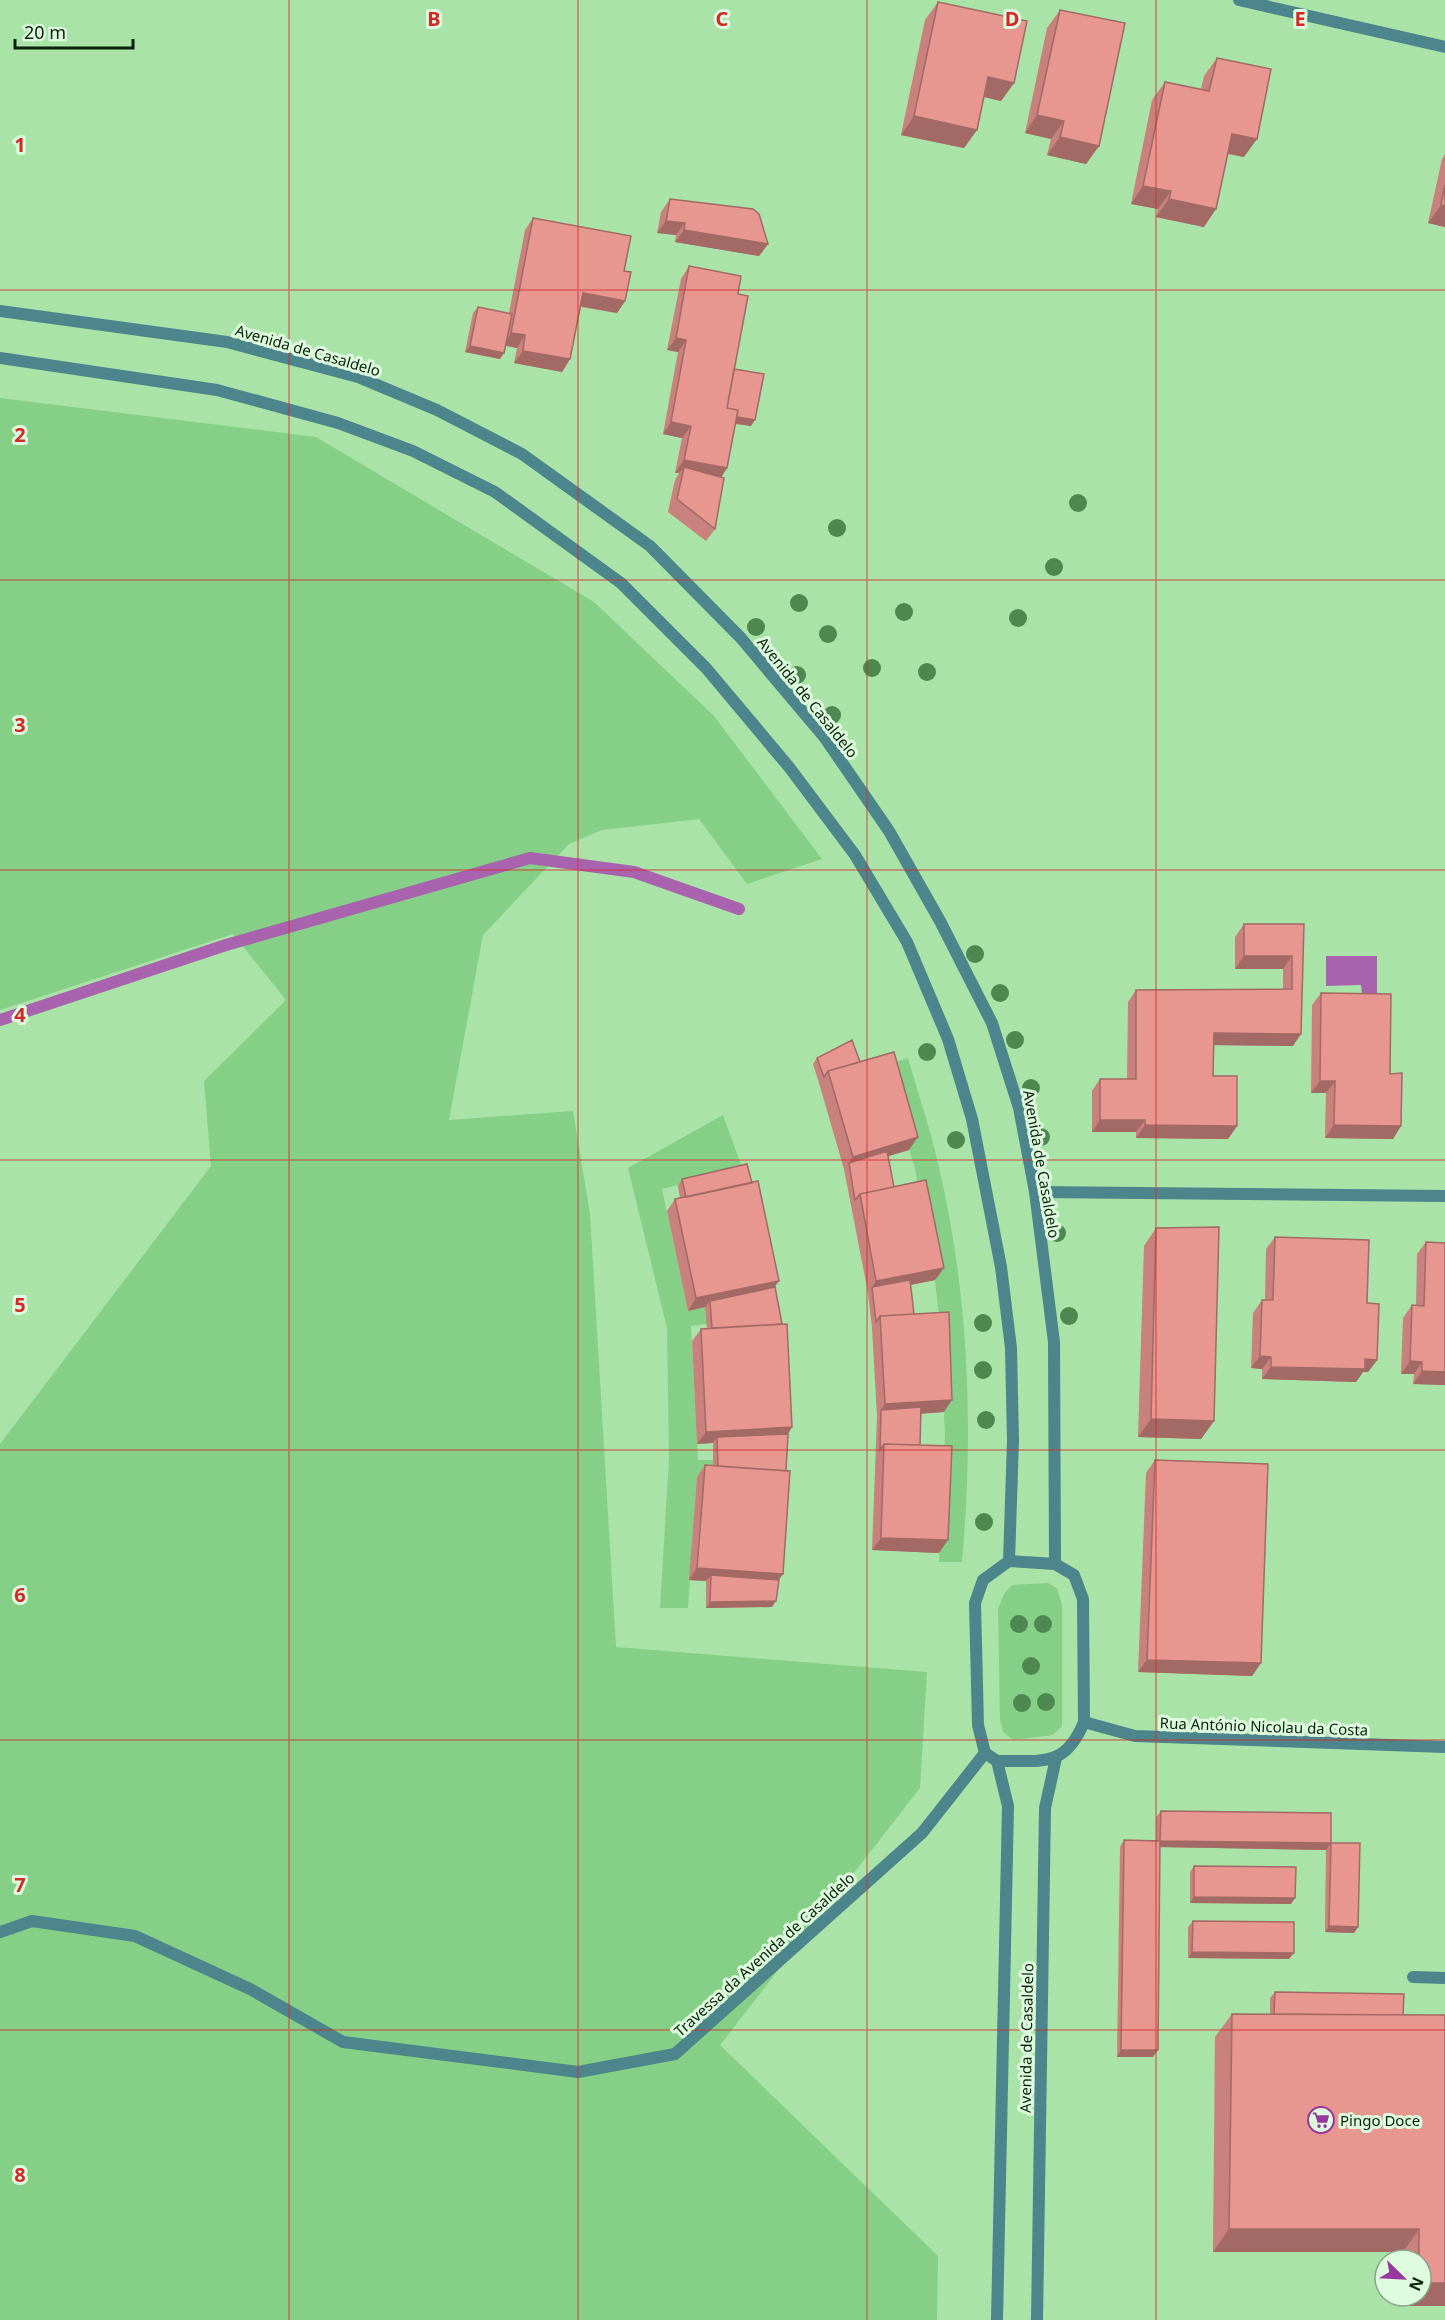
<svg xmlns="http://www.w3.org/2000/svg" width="1445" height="2320" viewBox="0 0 1445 2320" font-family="'Noto Sans',sans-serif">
<rect width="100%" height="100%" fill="#a9e3a8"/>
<path fill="#85d086" d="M0 398 316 437 594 602 714 716 822 859 747 884 699 819 602 830 569 844 483 935 449 1120 573 1111 590 1214 616 1647 927 1672 920 1788 720 2045 938 2256 937 2320H0V1444L211 1166 204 1081 286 1000 233 934 0 1010Z
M908 1058C918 1093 930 1128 938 1163 969 1294 974 1429 962 1562H939L945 1435 940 1325 935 1280 915 1169 885 1065Z
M723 1115 743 1170 662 1189 688 1310 705 1307 707 1324 691 1326 698 1460H713L714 1479 697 1478 688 1608H660L669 1459 667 1328 628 1168Z
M1048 1583 1057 1588 1062 1604V1726L1053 1735 1013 1740 1003 1732 1000 1719 998 1609 1004 1594 1012 1585Z"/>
<path fill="#a963ae" d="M1326 956H1377V995L1362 994 1361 985 1326 986Z"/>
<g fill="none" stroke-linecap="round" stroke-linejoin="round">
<path stroke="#a963ae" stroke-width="12" d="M0 1020 226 945 530 858 634 872 739 909"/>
<path stroke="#4c858b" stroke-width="12" d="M1035 1192 1445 1196
M1413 1977 1445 1978"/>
<path stroke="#4c858b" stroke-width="12" d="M1239 0 1445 47
M1084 1722 1135 1736 1445 1747
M0 1932 32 1921 135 1936 250 1989 343 2042 578 2072 675 2054 922 1833 985 1753"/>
<path stroke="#4c858b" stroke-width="12" d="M0 311 227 342 358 377 437 410 522 454 650 546 740 637 825 738 889 831 940 921 992 1023 1019 1108 1035 1192 1054 1342 1055 1564
M0 358 217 390 338 423 413 451 495 492 621 583 706 668 789 767 855 855 907 942 948 1039 972 1119 1001 1267 1011 1348 1013 1441 1009 1561
M1009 1561 1055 1564 1074 1575 1083 1599 1084 1722C1065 1769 1041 1760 997 1761L985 1753 978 1725 975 1603 983 1580Z
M997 1761 1008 1806 997 2320
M1037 2320 1045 1808 1056 1758"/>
</g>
<g fill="#4d8851">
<circle cx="1078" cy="503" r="9"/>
<circle cx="837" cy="528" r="9"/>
<circle cx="1054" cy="567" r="9"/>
<circle cx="799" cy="603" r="9"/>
<circle cx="904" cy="612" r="9"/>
<circle cx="1018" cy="618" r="9"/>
<circle cx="756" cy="627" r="9"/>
<circle cx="828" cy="634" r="9"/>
<circle cx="872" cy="668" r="9"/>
<circle cx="927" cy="672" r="9"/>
<circle cx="797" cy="675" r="9"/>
<circle cx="832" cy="715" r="9"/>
<circle cx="975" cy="954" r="9"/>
<circle cx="1000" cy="993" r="9"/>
<circle cx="1015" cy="1040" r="9"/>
<circle cx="927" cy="1052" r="9"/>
<circle cx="1031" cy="1088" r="9"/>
<circle cx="1041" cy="1137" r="9"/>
<circle cx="956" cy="1140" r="9"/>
<circle cx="1057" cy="1233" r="9"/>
<circle cx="1069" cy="1316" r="9"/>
<circle cx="983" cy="1323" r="9"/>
<circle cx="983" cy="1370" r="9"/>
<circle cx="986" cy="1420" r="9"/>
<circle cx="984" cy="1522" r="9"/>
<circle cx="1019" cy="1624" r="9"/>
<circle cx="1043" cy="1624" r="9"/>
<circle cx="1031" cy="1666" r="9"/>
<circle cx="1046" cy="1702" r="9"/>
<circle cx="1022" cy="1703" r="9"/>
</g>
<path fill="#c8817c" d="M938 2 1014 83 1001 101 984 97 977 130 964 148 901 135 925 20Z
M1060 10 1099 146 1086 164 1047 155 1051 139 1025 133 1047 28Z
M1217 58 1244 157 1228 154 1204 227 1156 217 1158 209 1131 204 1152 100 1165 82 1201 89 1204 76Z
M1445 154V227L1428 223 1442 159Z
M670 199 768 244 759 256 675 242 676 235 657 233 661 212Z
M533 218 624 271 625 301 617 313 581 307 570 359 562 372 514 363 517 348 506 346 500 359 465 352 473 313 478 307 509 313 525 230Z
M689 266 738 294 734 369 751 426 735 424 727 468 721 477 715 529 706 541 668 512 675 480 679 473H675L682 438 663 434 678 352 667 350 681 279Z
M1244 924H1304L1293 1046 1214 1045 1213 1076 1237 1126 1228 1139 1136 1138V1132H1092V1091L1100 1079H1127L1128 1002 1136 990 1283 989V969H1235V937Z
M1321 993 1390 1074 1393 1139 1325 1138 1326 1093H1311L1312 1005Z
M817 1058 860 1062 909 1150 888 1156 894 1187 935 1280 911 1285 914 1314 944 1412 921 1414 920 1445 939 1553 872 1550 877 1416 872 1328 868 1293 844 1169 819 1083 813 1064Z
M682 1179 775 1287 792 1427 788 1434 779 1580 772 1607 706 1608V1581L689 1580 697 1477 705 1465 713 1466V1443L697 1444 692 1341 701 1329H707L705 1307 688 1311 667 1211 675 1199 680 1198 678 1186Z
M1156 1228 1214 1421 1201 1439 1138 1437 1144 1246Z
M1275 1237 1367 1303 1377 1360 1368 1372H1363L1356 1382 1262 1379V1369L1251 1368 1253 1313 1262 1300H1265L1266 1249Z
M1426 1242 1445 1243V1385L1413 1384 1414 1374H1401L1403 1318 1412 1305H1416L1417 1254Z
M1155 1460 1261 1663 1252 1676 1138 1672 1146 1473Z
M1161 1811 1331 1843 1326 1850 1160 1847 1153 2057H1117L1120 1847 1124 1840 1156 1841V1817Z
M1331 1843 1358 1927 1354 1933 1325 1932 1326 1850Z
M1194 1866 1291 1904 1190 1903V1872Z
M1193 1921 1289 1959 1188 1958V1927Z
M1275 1992 1403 2015H1445V2306H1402V2296H1421V2260H1402L1403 2252H1213L1215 2037 1232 2014H1270V1998Z"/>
<path fill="#a26965" d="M988 77 1014 83 1001 101 976 95Z
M1037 115 1064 121 1051 139 1025 133Z
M914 116 977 130 964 148 901 135Z
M1232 134 1257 139 1244 157 1220 152Z
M1060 137 1099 146 1086 164 1047 155Z
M1143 186 1171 191 1158 209 1131 204Z
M1169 199 1216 209 1204 227 1156 217Z
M1441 205 1445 206V227L1428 223Z
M666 221 685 223 676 235 657 233Z
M684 230 768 244 759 256 675 242Z
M583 293 625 301 617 313 574 305Z
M511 333 525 335 517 348 503 345Z
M676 338 686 340 678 352 667 350Z
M470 346 504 353 500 359 465 352Z
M523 351 570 359 562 372 514 363Z
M723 414 755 420 751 426 719 421Z
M671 422 691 426 682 438 663 434Z
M684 460 727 468 719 481 684 467 679 473H675Z
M1244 956H1292L1283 969H1235Z
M1214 1033 1301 1034 1293 1046 1205 1045Z
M1320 1081H1335L1326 1093H1311Z
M1100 1120H1145L1136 1132H1092Z
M1145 1125 1237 1126 1228 1139 1136 1138Z
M1334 1125 1401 1126 1393 1139 1325 1138Z
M918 1137 909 1150 849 1168V1163L853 1157Z
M944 1268 935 1280 873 1292 872 1287 876 1281Z
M779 1281 770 1293 710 1301 705 1307 688 1311 696 1298Z
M1260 1356 1271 1357 1262 1369 1251 1368Z
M1365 1359 1377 1360 1368 1372H1363L1356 1382 1262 1379 1271 1367Z
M1410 1361 1422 1362 1414 1374H1401Z
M1422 1371 1445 1372V1385L1413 1384Z
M952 1400 944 1412 881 1416V1410L877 1416 885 1404Z
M1151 1419 1214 1421 1201 1439 1138 1437Z
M792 1427 784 1440 717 1437 713 1443 697 1444 706 1432Z
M881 1538 948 1540 939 1553 872 1550Z
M697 1568 783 1574 774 1586 711 1575 706 1581 689 1580Z
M776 1601 772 1607 706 1608 710 1602Z
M1147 1660 1261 1663 1252 1676 1138 1672Z
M1160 1841 1331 1843 1326 1850 1156 1847Z
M1194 1897 1295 1898 1291 1904 1190 1903Z
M1329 1926 1358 1927 1354 1933 1325 1932Z
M1192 1952 1294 1953 1289 1959 1188 1958Z
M1121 2050H1158L1153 2057H1117Z
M1229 2229H1419L1403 2252H1213Z
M1421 2283H1445V2306H1402L1410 2296H1421Z"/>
<path fill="#e89690" stroke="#a26965" stroke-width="1.5" d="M938 2 1027 21 1014 83 988 77 977 130 914 116Z
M1060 10 1125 23 1099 146 1060 137 1064 121 1037 115Z
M1217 58 1271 69 1257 139 1232 134 1216 209 1169 199 1171 191 1143 186 1165 82 1209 91Z
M1445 185V206L1441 205Z
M670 199 753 209 759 214 768 244 684 230 685 223 666 221Z
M533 218 631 236 624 271 631 272 625 301 583 293 570 359 523 351 525 335 511 333Z
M689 266 741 276 738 294 748 296 727 408 738 410 727 468 684 460 691 426 671 422 686 340 676 338Z
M478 307 512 314 504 353 470 346Z
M734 369 764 374 755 420 737 417 738 410 727 408Z
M684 467 724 478 715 529 677 499Z
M1244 924H1304L1301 1034 1214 1033 1213 1076H1237V1126L1145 1125V1120H1100V1079H1136V990L1292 989V956H1244Z
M1321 993 1391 994 1390 1074 1402 1073 1401 1126 1334 1125 1335 1081H1320Z
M852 1040 860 1062 828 1071 824 1077 817 1058Z
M894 1052 918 1137 853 1157 828 1071Z
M887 1151 894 1187 860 1194 855 1200 849 1163Z
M747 1164 752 1183 686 1197 682 1179Z
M926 1180 944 1268 876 1281 860 1194Z
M758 1181 779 1281 696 1298 675 1199Z
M1219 1227 1214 1421 1151 1419 1156 1228Z
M1275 1237 1369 1240 1367 1303 1379 1304 1377 1360 1365 1359V1369L1271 1367V1357L1260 1356 1262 1300H1273Z
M1426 1242 1445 1243V1372L1422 1371V1362L1410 1361 1412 1305 1424 1306Z
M910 1280 914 1314 880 1316 876 1322 872 1287Z
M775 1287 782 1324 712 1328 710 1301Z
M949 1312 952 1400 885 1404 880 1316Z
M787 1324 792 1427 706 1432 701 1329Z
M921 1407 920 1445 884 1444 880 1450 881 1410Z
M788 1434 786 1471 718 1466 717 1437Z
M884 1444 952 1446 948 1540 881 1538Z
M1155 1460 1268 1464 1261 1663 1147 1660Z
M705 1465 790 1471 783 1574 697 1568Z
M711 1575 779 1580 776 1601 710 1602Z
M1161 1811 1331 1813V1843L1160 1841Z
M1124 1840 1160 1841 1158 2050H1121Z
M1331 1843H1360L1358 1927 1329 1926Z
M1194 1866 1296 1867 1295 1898 1194 1897Z
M1193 1921 1294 1922V1953L1192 1952Z
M1275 1992 1404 1994 1403 2015 1274 2014Z
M1232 2014 1445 2015V2283H1421V2260H1419V2229H1229Z"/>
<path fill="none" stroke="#d62828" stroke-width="1.5" stroke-opacity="0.55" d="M289 0V2320M578 0V2320M867 0V2320M1156 0V2320M0 290H1445M0 580H1445M0 870H1445M0 1160H1445M0 1450H1445M0 1740H1445M0 2030H1445"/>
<defs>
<symbol id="supermarket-ring" viewBox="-11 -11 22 22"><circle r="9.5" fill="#defcde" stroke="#97379f" stroke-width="1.5"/><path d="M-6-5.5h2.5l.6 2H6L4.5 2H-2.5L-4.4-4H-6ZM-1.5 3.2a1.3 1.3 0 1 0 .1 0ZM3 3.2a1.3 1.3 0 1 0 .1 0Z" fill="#97379f"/></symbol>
</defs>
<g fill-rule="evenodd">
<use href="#supermarket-ring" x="1306" y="2105" width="30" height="30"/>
</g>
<g text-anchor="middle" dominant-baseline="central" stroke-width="6" stroke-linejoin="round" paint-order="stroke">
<g font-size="15" fill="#0a210b" stroke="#defcde">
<text transform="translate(308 350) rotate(16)">Avenida de Casaldelo</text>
<text transform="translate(808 697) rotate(51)">Avenida de Casaldelo</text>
<text transform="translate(1042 1164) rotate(80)">Avenida de Casaldelo</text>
<text transform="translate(1264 1726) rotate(2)">Rua António Nicolau da Costa</text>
<text transform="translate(764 1954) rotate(-42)">Travessa da Avenida de Casaldelo</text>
<text transform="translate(1026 2038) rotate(-89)">Avenida de Casaldelo</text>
</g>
<g font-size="15" fill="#0a210b" stroke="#defcde" text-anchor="start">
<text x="1340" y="2120">Pingo Doce</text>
</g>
</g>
<g font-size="20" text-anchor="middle" font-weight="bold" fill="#d62828" stroke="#defcde" stroke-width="6" stroke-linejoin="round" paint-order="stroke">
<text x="434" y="26">B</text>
<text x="722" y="26">C</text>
<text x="1012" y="26">D</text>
<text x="1300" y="26">E</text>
<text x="20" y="152">1</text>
<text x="20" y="442">2</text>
<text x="20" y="732">3</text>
<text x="20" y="1022">4</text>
<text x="20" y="1312">5</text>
<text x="20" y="1602">6</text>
<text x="20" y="1892">7</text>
<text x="20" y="2182">8</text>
</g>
<g transform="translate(1403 2278) rotate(114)"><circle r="28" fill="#defcde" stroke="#89a48a" stroke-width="1.5"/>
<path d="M0-4.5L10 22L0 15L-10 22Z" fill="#97379f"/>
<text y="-9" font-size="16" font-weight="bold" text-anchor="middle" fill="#0a210b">N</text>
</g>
<path d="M15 39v9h118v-9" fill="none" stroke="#0a210b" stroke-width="3"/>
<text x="24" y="39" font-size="18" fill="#0a210b" stroke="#defcde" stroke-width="4.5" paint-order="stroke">20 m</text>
</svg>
